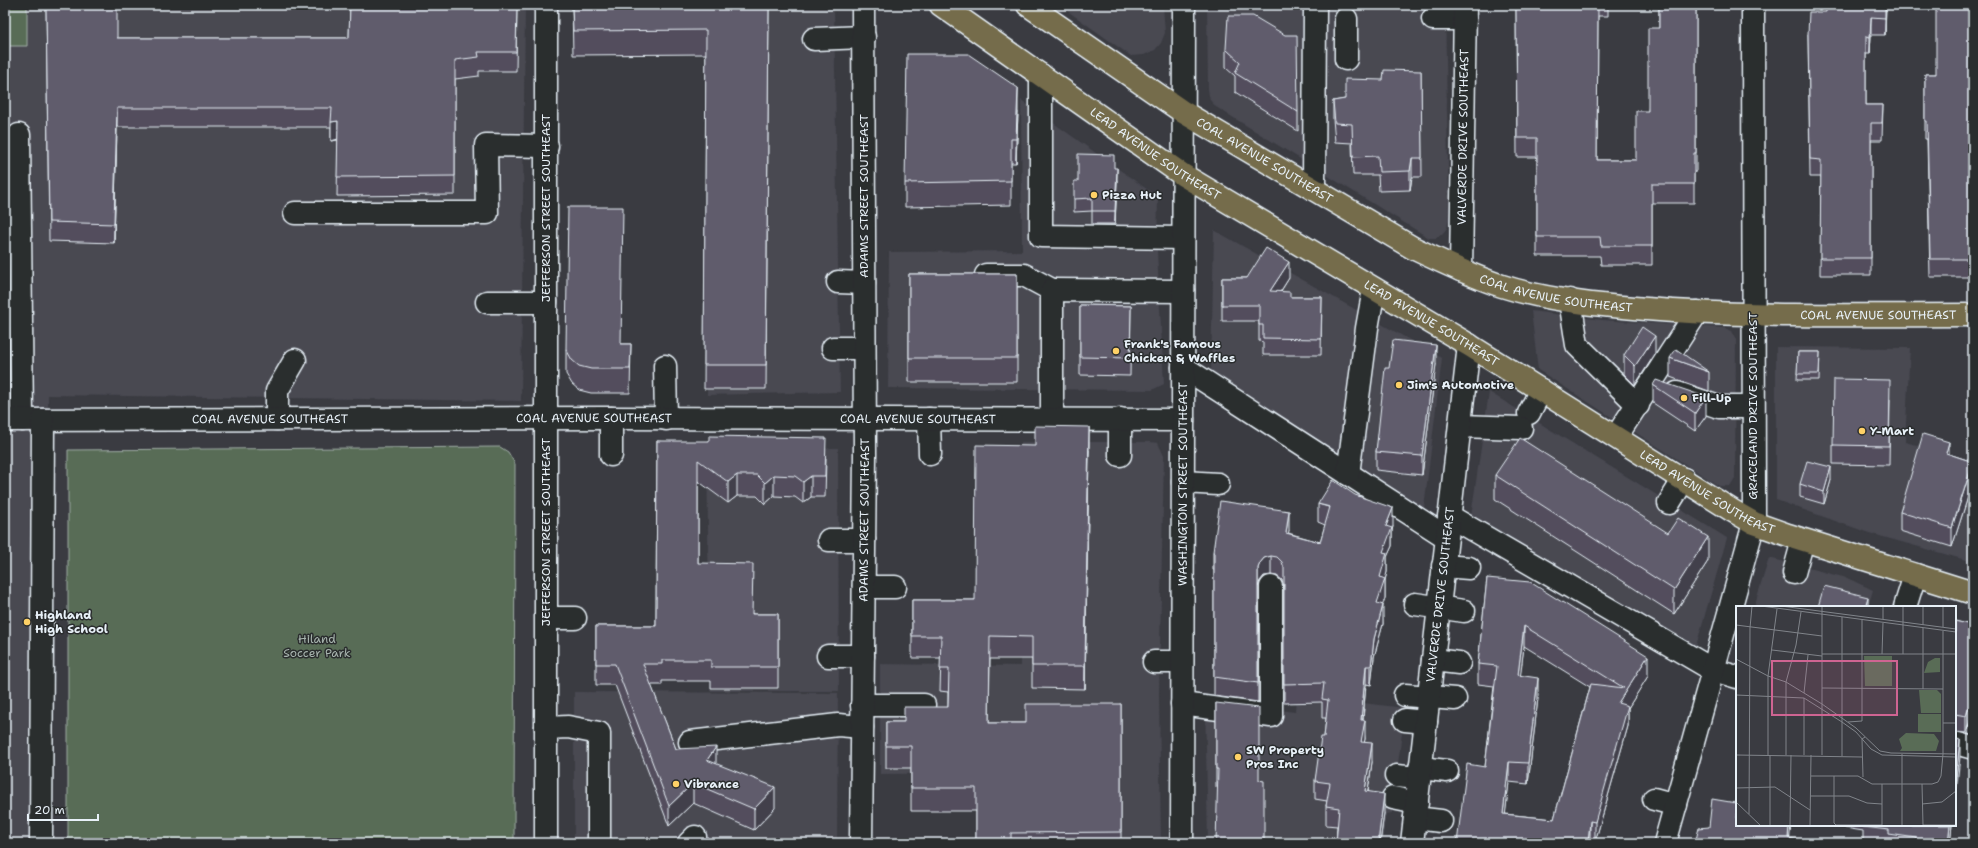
<svg xmlns="http://www.w3.org/2000/svg" width="1978" height="848" viewBox="0 0 1978 848" font-family="'Shantell Sans',sans-serif">
<rect width="100%" height="100%" fill="#3a3b41"/>
<filter id="ink" filterUnits="userSpaceOnUse"><feTurbulence type="fractalNoise" baseFrequency=".025" numOctaves="2"/><feDisplacementMap in="SourceGraphic" scale="8" xChannelSelector="R" yChannelSelector="G"/><feConvolveMatrix kernelMatrix="1 2 1 2 8 2 1 2 1" color-interpolation-filters="sRGB"/></filter>
<g filter="url(#ink)">
<path fill="#484851" d="M5 5H525L521 401 48 395 50 843H5Z
M572 5H834L840 392 707 395 705 54H574Z
M1059 5H1163L1165 33 1161 43 1155 50 1144 55 1131 56Z
M1207 5H1445L1449 219 1447 228 1442 234 1436 238H1429L1216 107 1210 100 1208 90Z
M1021 100 1158 197 1157 251 1164 384 1152 390 888 388 889 252 1022 251Z
M1214 230 1442 358 1424 508 1211 373Z
M1531 311 1603 320 1725 328 1732 331 1736 340 1735 478 1730 486H1719L1538 370Z
M1776 347 1910 348 1905 442 1973 460V562L1869 533 1776 500Z
M1489 392 1727 538 1694 653 1470 523Z
M1021 442H1150L1158 443 1164 456 1159 694 1161 843H1020V773L880 774V664L1021 666Z
M838 448 839 691H710L707 449Z
M1769 558 1847 578 1873 590 1868 607H1754Z
M574 692 838 693 837 843H574Z
M1296 695 1405 708 1392 813 1386 814 1382 843H1208L1205 701 1295 712Z"/>
<path fill="#596c56" stroke="#a0aea7" d="M5 5H27V46H5Z
M500 447 508 452 515 464 514 843H68V450Z"/>
<g fill="none" stroke-linecap="round" stroke-linejoin="round">
<defs>
<g id="minor">
<path d="M1346 19V59"/>
<path d="M1433 19H1465"/>
<path d="M814 39 864 37"/>
<path d="M1041 75V236L1183 238"/>
<path d="M19 135 22 420"/>
<path d="M1314 188 1315 5"/>
<path d="M295 213H487L486 145 547 146"/>
<path id="s1" d="M1461 270 1465 5"/>
<path d="M986 275H1024L1052 290"/>
<path d="M838 282 864 283"/>
<path d="M1570 300 1577 345 1638 405"/>
<path d="M487 302H546"/>
<path d="M833 348H864"/>
<path d="M665 366 666 419"/>
<path d="M1183 367 1446 537"/>
<path d="M1677 393 1719 407H1753"/>
<path d="M1529 413 1541 390"/>
<path d="M277 419V391L295 360"/>
<path d="M929 419 930 454"/>
<path d="M1052 419V290L1183 291"/>
<path d="M1120 419V455"/>
<path id="s2" d="M5 420 611 418 1183 420"/>
<path d="M1460 426 1521 428"/>
<path d="M1616 437 1697 312"/>
<path d="M611 455V418"/>
<path d="M1348 474 1367 328 1374 289"/>
<path d="M1183 482 1218 484"/>
<path d="M1669 503 1684 479"/>
<path d="M1449 516 1713 670 1737 677"/>
<path d="M829 540H864"/>
<path d="M1443 566 1469 568"/>
<path d="M1794 573 1803 540"/>
<path d="M864 587H895"/>
<path d="M1415 604 1464 611"/>
<path d="M1905 607 1915 575"/>
<path d="M547 618H575"/>
<path d="M828 656H863"/>
<path d="M1433 660 1459 663"/>
<path d="M1154 662H1182"/>
<path d="M1405 695 1455 699"/>
<path d="M1182 704 1271 716V587"/>
<path d="M862 705H924"/>
<path d="M1405 720 1426 722"/>
<path d="M546 728 568 727 599 733V843"/>
<path d="M690 742 838 725 862 727"/>
<path d="M1955 743 1973 748"/>
<path d="M1420 768 1447 771"/>
<path d="M1396 776 1419 778"/>
<path d="M1393 798 1417 803"/>
<path d="M1654 799 1676 805"/>
<path d="M1415 818 1441 821"/>
<path d="M41 843 43 420"/>
<path d="M546 843V5"/>
<path d="M689 843 695 837"/>
<path id="s3" d="M861 843 865 454 863 5"/>
<path id="s4" d="M1182 843 1184 5"/>
<path id="s5" d="M1412 843 1469 345"/>
<path d="M1665 843 1754 523 1753 5"/>
</g>
<g id="major">
<path id="s6" d="M941 5 1183 175 1469 345 1733 511 1754 523 1788 535 1973 593"/>
<path id="s7" d="M1028 5 1183 112 1413 248C1442 262 1472 276 1502 286 1555 303 1618 307 1673 311 1773 317 1873 315 1973 315"/>
</g>
</defs>
<use href="#minor" stroke="#e8f1f8" stroke-width="25"/>
<use href="#major" stroke="#e8f1f8" stroke-width="25"/>
<use href="#minor" stroke="#2a2d2e" stroke-width="22"/>
<use href="#major" stroke="#746c4b" stroke-width="22"/>
</g>
<path fill="#534e5d" stroke="#e8f1f8" fill-rule="evenodd" d="M46 5 117 38H349L350 5H517L516 71H479V76L455 79V195L337 196 338 140 331 141V127H117L114 243 49 241Z
M572 5H769L766 389H704L706 54 573 55Z
M1516 5H1608V16H1598L1597 160H1636L1648 111 1659 28V6H1647V5H1696V172H1694V203H1652V265H1601L1600 256H1537V157H1517Z
M1886 5 1885 35H1871L1870 54H1866V105H1883L1882 140H1871V275H1820L1821 177H1810L1808 34 1826 12Z
M1973 5V277H1930L1927 139H1925V74H1936Z
M1226 49 1298 112V131L1235 92V76L1226 68Z
M1421 71 1422 177H1412L1410 190 1379 191 1378 175H1353L1352 143 1335 142 1333 119V101L1345 99Z
M1018 112 1016 163H1011V205L905 207V183Z
M1114 168 1117 181 1115 224H1092V211L1074 212V199L1078 181Z
M909 274H1017V382H909Z
M1222 278H1289L1281 291 1290 297H1322L1321 355H1263V342L1259 341V321H1222Z
M1080 305 1131 306 1130 376 1080 375Z
M622 344H631L630 393H591L579 390 572 384 566 374V349Z
M1798 352H1820L1819 380H1797Z
M1655 354 1635 385 1624 374V355Z
M1670 358 1709 372V391L1670 377Z
M1436 364 1422 475 1376 470V452L1389 368Z
M1653 385 1706 416 1695 431 1653 403Z
M1890 399 1889 465 1833 464V445Z
M657 441 826 458 825 497H811L803 503 795 497 774 496 765 504 757 496H737L728 503 698 481V563L753 614H778V688H711V681H662V685H651L676 749 716 764 775 808 754 830 693 803 669 826 615 685H596V626H656Z
M1089 450 1085 689 1032 688V659H990L989 723H1026L1121 704V843H976V811H911V768H886V722H904L948 707V692L940 691 941 658H912V600H975Z
M1949 454 1973 462V481L1952 547 1900 531V512Z
M1495 475 1708 561 1674 614 1495 499Z
M1831 480 1824 504 1800 497V484Z
M1318 504 1393 526 1392 531V546L1387 557V572L1385 580V598L1382 605 1383 624 1374 657 1371 685 1366 684 1363 720 1365 739 1364 742 1372 762 1368 792 1384 813 1380 843H1336L1337 826 1326 825V806L1327 801 1315 799V781L1324 737 1326 718H1322V702L1284 703V587L1282 580 1277 576 1271 575 1264 576 1260 581 1258 587V702L1214 696V570H1213V552L1289 530 1288 533 1320 542 1325 525 1318 522Z
M1487 578 1648 676 1628 708V726L1595 842 1590 841V843H1457L1485 767 1494 686 1478 684V664ZM1524 646 1590 687 1554 819 1505 814 1509 782 1528 784 1538 698 1520 676Z
M1973 612V712L1966 733 1955 732V621L1967 624Z
M1216 703 1259 780 1216 787Z
M1845 825H1952L1950 843H1863V831L1845 828Z"/>
<path fill="#43404c" stroke="#e8f1f8" d="M1885 5H1886L1885 35Z
M1871 17V35L1870 54V37Z
M1018 88V112L1016 163V139Z
M117 108V127L114 243V224Z
M338 121V139L331 141V122Z
M1412 158V177L1410 190V171Z
M1117 168V181L1115 224V211Z
M1289 262V278L1270 308V291Z
M1655 336V354L1635 385V366Z
M1436 345V364L1422 475V456Z
M1706 397V416L1695 431V413Z
M1089 427V450L1085 689V666Z
M1949 442V461L1946 453Z
M1973 463V481L1952 547V528Z
M1831 467V480L1824 504V492Z
M737 475V496L728 503V482Z
M774 475V496L765 504V483Z
M811 476V497L803 503V482Z
M1393 508V526L1392 531V546L1387 557V572L1385 580V598L1377 622V603L1386 526Z
M1289 511V530L1286 551V533Z
M1708 537V561L1674 614V590Z
M1271 556V575L1264 576 1260 581 1258 587V568L1260 563 1264 558Z
M1868 597V607H1865Z
M1383 605V624L1374 657 1371 685V666L1374 639Z
M1524 626V646L1518 696V675Z
M1648 656V676L1628 708V726L1595 842V822L1618 703Z
M1366 666V684L1361 738 1365 720V739L1361 761V720Z
M1538 678V698L1528 784V763Z
M1973 694V712L1966 733V716Z
M1960 740V757L1955 803V786Z
M1372 743V762L1365 810V791Z
M716 747V768L707 760Z
M1509 762V782L1503 834V814Z
M693 783V803L669 826V806Z
M775 787V808L754 830V809Z
M1384 794V813L1380 843H1378Z
M1590 821V843H1588Z
M1789 825H1791L1789 843 1788 838Z
M1950 825H1952L1950 843H1948Z"/>
<path fill="#605b6c" stroke="#e8f1f8" fill-rule="evenodd" d="M46 5H117V38H349L350 5H517L516 52H478L479 57 455 60V176L337 177 338 121 331 122 332 108H117L114 224 49 222Z
M572 5H769L766 365H704L706 30 573 31Z
M1516 5H1598L1597 160H1636V111H1648V28H1659V5H1696V153H1694V184H1652V246H1601L1600 237H1537V138H1517Z
M1826 5H1885V18L1871 17 1870 37 1866 36V105H1883L1882 123H1871V258H1820L1821 160 1810 159 1808 34 1809 12H1826Z
M1936 5H1973V259H1930L1927 121H1925V74H1936Z
M1228 16H1253L1285 35H1297L1298 112 1235 73 1240 62 1226 49Z
M907 54H968L1018 88 1016 139H1011V181L905 183Z
M1384 70 1421 71 1422 158H1412L1410 171 1379 172 1378 156 1353 157 1352 124 1335 123 1333 101 1345 99V79L1383 80Z
M1078 154 1114 155V168H1117L1115 211H1092V198L1074 199V181H1078Z
M568 207H623L621 344H631L630 369H591L579 366 572 360 566 349Z
M1266 248 1289 262 1270 291 1290 292V297H1322L1321 339 1263 338V325H1259V305H1222V278H1247Z
M909 274H1017V358H909Z
M1080 305 1131 306 1130 358 1080 357Z
M1642 327 1655 336 1635 366 1624 355Z
M1393 340 1436 345 1422 456 1376 452 1385 368H1389Z
M1676 349 1709 372 1670 358Z
M1798 352H1820L1819 374H1797Z
M1834 379 1890 380 1889 446 1833 445Z
M1656 380 1706 397 1695 413 1653 385Z
M1035 426 1089 427 1085 666H1032V637L990 636 989 723H1026V704H1121V832L1011 833V843H976V788H911V746H886V722H904V707H948L949 669H940L941 636H912V600H975L976 445 1035 446Z
M1923 434 1949 442 1946 453 1973 462 1952 528 1900 512Z
M709 436 826 438 825 476H811L803 482 795 476 774 475 765 483 757 475H737L728 482 698 460V563L753 564 752 614H778V667H711V660H662V664H643L676 749 716 747 707 760 775 787 754 809 693 783 669 806 615 664H596V626H656L657 441H709Z
M1520 438 1668 533 1678 518 1708 537 1674 590 1495 475Z
M1807 461 1831 467 1824 492 1800 484Z
M1333 480 1355 495 1393 508 1386 526 1392 528 1383 552 1387 553 1380 577 1385 579 1377 603 1383 605 1374 639 1371 666H1366L1361 720H1365L1361 742 1372 743 1365 791 1384 794 1378 843H1336L1339 808 1326 806 1330 783 1315 781 1321 737H1324L1328 700 1322 699 1324 683 1284 684V568L1282 562 1277 557 1271 556 1264 558 1260 563 1258 568V683L1214 677V552H1213L1220 501 1289 511 1286 533 1320 542 1330 507 1318 504Z
M1487 578 1530 582 1648 656 1618 703 1628 706 1595 822 1590 821 1588 843H1457L1467 764 1485 767 1497 666 1478 664ZM1524 626 1624 688 1591 684 1554 819 1503 814 1509 762 1528 763 1538 678 1518 675Z
M1824 586 1868 597 1865 607H1818Z
M1970 611 1973 612V694L1966 716 1955 714V621L1967 624Z
M1216 703 1259 708V780L1264 781V843H1216L1218 769H1216Z
M1955 738 1960 740 1955 786Z
M1737 794V825H1789L1788 838 1815 842V843H1695L1699 828 1709 827 1712 799 1736 803Z
M1864 825H1950L1948 843H1915L1916 838 1889 834V830L1863 827Z"/>
</g>
<g fill="#ffd166" stroke="#2a2d2e" stroke-width="1.5">
<circle cx="1094" cy="195" r="4"/>
<circle cx="1116" cy="351" r="4"/>
<circle cx="1399" cy="385" r="4"/>
<circle cx="1684" cy="398" r="4"/>
<circle cx="1862" cy="431" r="4"/>
<circle cx="27" cy="622" r="4"/>
<circle cx="1238" cy="757" r="4"/>
<circle cx="676" cy="784" r="4"/>
</g>
<g text-anchor="middle" dominant-baseline="central" stroke-width="3" stroke-linejoin="round" paint-order="stroke">
<g font-size="12" fill="#e8f1f8" stroke="#2a2d2e">
<text stroke="none"><textPath href="#s1" startOffset="133">VALVERDE DRIVE SOUTHEAST</textPath></text>
<text stroke="none"><textPath href="#s6" startOffset="261">LEAD AVENUE SOUTHEAST</textPath></text>
<text stroke="none"><textPath href="#s7" startOffset="283">COAL AVENUE SOUTHEAST</textPath></text>
<text transform="translate(864 196) rotate(-90)">ADAMS STREET SOUTHEAST</text>
<text transform="translate(546 208) rotate(-90)">JEFFERSON STREET SOUTHEAST</text>
<text stroke="none"><textPath href="#s7" startOffset="607">COAL AVENUE SOUTHEAST</textPath></text>
<text stroke="none"><textPath href="#s7" startOffset="931">COAL AVENUE SOUTHEAST</textPath></text>
<text stroke="none"><textPath href="#s6" startOffset="585">LEAD AVENUE SOUTHEAST</textPath></text>
<text transform="translate(1753 406) rotate(-90)">GRACELAND DRIVE SOUTHEAST</text>
<text stroke="none"><textPath href="#s2" startOffset="265">COAL AVENUE SOUTHEAST</textPath></text>
<text stroke="none"><textPath href="#s2" startOffset="589">COAL AVENUE SOUTHEAST</textPath></text>
<text stroke="none"><textPath href="#s2" startOffset="913">COAL AVENUE SOUTHEAST</textPath></text>
<text stroke="none"><textPath href="#s4" startOffset="359">WASHINGTON STREET SOUTHEAST</textPath></text>
<text stroke="none"><textPath href="#s6" startOffset="909">LEAD AVENUE SOUTHEAST</textPath></text>
<text stroke="none"><textPath href="#s3" startOffset="323">ADAMS STREET SOUTHEAST</textPath></text>
<text transform="translate(546 532) rotate(-90)">JEFFERSON STREET SOUTHEAST</text>
<text stroke="none"><textPath href="#s5" startOffset="250">VALVERDE DRIVE SOUTHEAST</textPath></text>
</g>
<g font-size="12" font-weight="bold" fill="#e8f1f8" stroke="#2a2d2e" text-anchor="start">
<text x="1102" y="195">Pizza Hut</text>
<text x="1124" y="344">Frank's Famous<tspan x="1124" dy="14">Chicken &amp; Waffles</tspan></text>
<text x="1407" y="385">Jim's Automotive</text>
<text x="1692" y="398">Fill-Up</text>
<text x="1870" y="431">Y-Mart</text>
<text x="35" y="615">Highland<tspan x="35" dy="14">High School</tspan></text>
<text x="1246" y="750">SW Property<tspan x="1246" dy="14">Pros Inc</tspan></text>
<text x="684" y="784">Vibrance</text>
</g>
<g font-size="12" fill="#a8b5af" stroke="#2a2d2e">
<text x="317" y="639">Hiland<tspan x="317" dy="14">Soccer Park</tspan></text>
</g>
</g>
<g transform="translate(1736 606)">
<rect width="220" height="220" fill="#3a3b41"/>
<path d="M128 50H156V80H129ZM199 52H204V66L188 67 192 56ZM183 84H201L205 88V107H185ZM182 108H205V126H182ZM170 127 198 128 203 135 200 145H164L166 142 163 133Z" fill="#596c56"/>
<path fill="none" stroke="#80848a" stroke-width="1" d="M25 0 220 26M45 0 220 23M147 0V13M187 0V19M106 11V150M0 19 86 30M207 21V0M36 44 86 50M86 48H220M146 48 147 17M167 48V0M0 53 32 70 50 76 86 98 120 122 144 145 155 147 220 148M86 82 207 83M187 83V22M68 87 72 49M0 89 68 92 106 116 120 126 135 143 146 149 220 151M112 116 126 115V14M207 117H220M0 149 126 151M32 149V70L41 3M50 149V76L60 39 65 6M68 149V92M86 149V0M75 170H122L136 178H196L202 176 205 170 207 148V25M98 170V217L100 219H146V178M127 171 126 133 129 131M186 178 187 219H220M0 182 39 181 74 204M74 190H113L131 197 146 198M0 196 25 220M186 198 206 196 220 185M13 208 14 22 16 0M34 220V149M54 220 55 149M74 220 75 149M166 220V148"/>
<path fill="#cf6492" fill-opacity="0.15" stroke="#cf6492" stroke-width="2" d="M36 55H161V109H36Z"/>
<rect width="220" height="220" fill="none" stroke="#e8f1f8" stroke-width="2"/>
</g>
<rect width="1978" height="848" fill="none" stroke="#2a2d2e" stroke-width="20"/>
<rect x="10" y="10" width="1958" height="828" fill="none" stroke="#e8f1f8" stroke-width="1.5" filter="url(#ink)"/>
<path d="M28 814v6h70v-6" fill="none" stroke="#e8f1f8" stroke-width="2"/>
<text x="34" y="814" font-size="12" fill="#e8f1f8" stroke="#2a2d2e" stroke-width="3" paint-order="stroke">20 m</text>
</svg>
